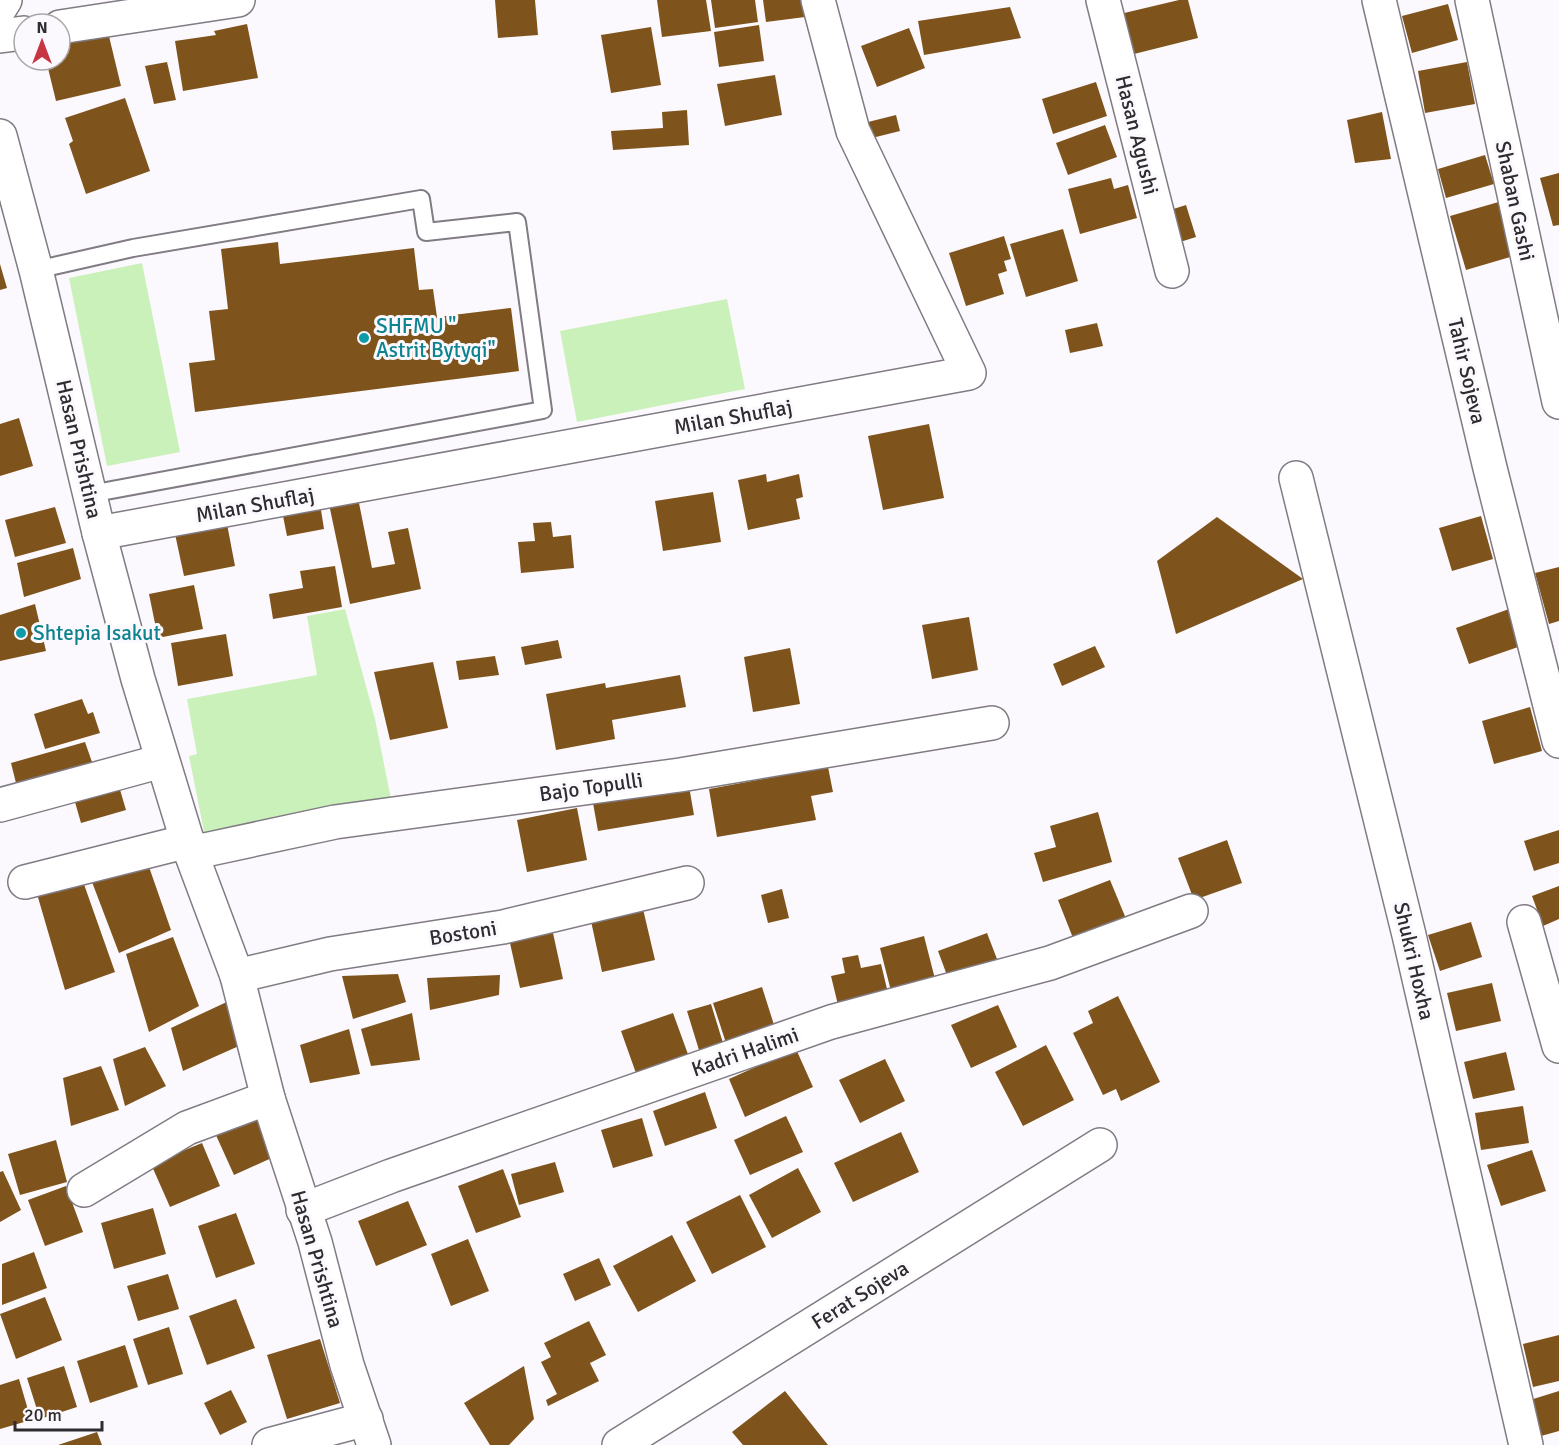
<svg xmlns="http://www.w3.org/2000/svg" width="1559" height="1445" viewBox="0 0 1559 1445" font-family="Signika,sans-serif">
<rect width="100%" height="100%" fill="#fcf9fe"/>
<path fill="#cbf1bb" d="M142 263 180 452 107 466 69 278Z
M727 299 745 389 577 422 560 331Z
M345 609 375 719 393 809 207 847 189 756 197 754 187 699 317 675 307 616Z"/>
<path fill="#7f541c" d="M495 0H535L538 35 498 38Z
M657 0H706L711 31 662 37Z
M711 0H755L758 22 715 28Z
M763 0H803L805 17 766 22Z
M1179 0H1188L1198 38 1130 55 1120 14Z
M1448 4 1458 40 1412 53 1402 16Z
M1010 7 1021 38 924 55 918 21Z
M247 24 258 78 183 91 175 41 216 35 214 31Z
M759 25 764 61 719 67 714 32Z
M651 27 661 85 611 93 601 35Z
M107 28 121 86 56 101 46 60H60V39Z
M909 28 925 68 877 87 861 46Z
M167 62 176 100 154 104 145 66Z
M1467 62 1475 104 1425 113 1418 71Z
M775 75 782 115 725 126 717 84Z
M1096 82 1107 116 1053 134 1042 99Z
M125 98 150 171 86 194 69 144 73 141 65 118Z
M687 110 689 145 613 150 611 131 663 128 662 112Z
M1382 112 1391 159 1355 163 1347 120Z
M896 115 900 131 872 138 868 122Z
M1105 125 1117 157 1068 175 1056 143Z
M1485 155 1494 184 1446 198 1438 169Z
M1559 173V225L1553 226 1540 178Z
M1111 178 1114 189 1128 185 1137 218 1080 234 1068 189Z
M1502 201 1517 255 1466 270 1450 216Z
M1186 205 1196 237 1177 243 1167 211Z
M1063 229 1078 281 1026 297 1010 244Z
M1004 236 1011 259 1004 261 1007 271 998 274 1004 294 966 306 949 253Z
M278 242 280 264 414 248 419 290 433 289 437 317 511 308 519 371 195 412 189 363 215 360 209 311 228 309 221 249Z
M0 264 7 288 0 290Z
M1097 323 1103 346 1070 353 1065 330Z
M19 418 33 466 0 476V424Z
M929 424 944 498 883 510 868 436Z
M766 474 767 482 799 474 803 497 796 499 800 519 748 530 738 480Z
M713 492 721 542 663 551 655 501Z
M358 498 372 568 395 564 388 532 408 528 421 589 350 604 329 504Z
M55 507 66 543 15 557 5 520Z
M321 510 324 529 287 536 283 516Z
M1481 516 1493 559 1452 571 1439 528Z
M1217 517 1303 579 1176 634 1157 561Z
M551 522 553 537 571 535 574 568 521 573 518 542 535 541 533 523Z
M227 524 235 566 184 576 175 534Z
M73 548 81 579 24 597 17 563Z
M335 566 342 607 273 619 269 594 303 588 300 571Z
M1559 567V621L1549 624 1535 573Z
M194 585 203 629 158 638 149 594Z
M35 604 46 651 0 661V615Z
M1509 609 1521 646 1469 664 1456 628Z
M969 617 978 670 932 679 922 625Z
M226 634 233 676 178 686 171 643Z
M558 640 562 658 525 665 521 647Z
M1095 646 1105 667 1062 686 1053 664Z
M790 648 800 704 753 712 744 657Z
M495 656 499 675 459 680 456 661Z
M433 662 448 728 390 740 374 672Z
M680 675 686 707 612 720 615 739 556 750 546 694 605 683 606 688Z
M82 699 88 714 93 712 100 733 45 749 34 714Z
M1530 707 1542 751 1494 764 1482 721Z
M85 742 92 762 16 783 11 763Z
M828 767 833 792 811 796 816 820 717 837 709 789Z
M116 776 126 810 81 823 71 788Z
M689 786 694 815 598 831 593 803Z
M577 808 587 860 527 872 517 820Z
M1098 812 1112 862 1043 882 1034 853 1056 847 1050 826Z
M1559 830V863L1534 871 1524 841Z
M1227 840 1242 883 1194 900 1178 858Z
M148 864 171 930 119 953 92 882Z
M80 873 115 972 65 990 35 887Z
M1110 880 1129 926 1096 940 1092 930 1073 938 1058 900Z
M1559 886V919L1543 926 1532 896Z
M782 889 789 918 768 923 761 895Z
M643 909 655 960 602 972 591 921Z
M1471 922 1482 957 1440 971 1428 935Z
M553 933 563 979 520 988 510 943Z
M987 933 997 959 948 978 938 951Z
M924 936 935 979 891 991 880 948Z
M173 937 199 1006 149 1032 126 954Z
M858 955 861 968 881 964 888 993 838 1005 831 976 845 973 842 958Z
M398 974 406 1002 353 1019 342 976Z
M500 975 499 995 430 1010 427 978Z
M1492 983 1501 1021 1456 1031 1447 993Z
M762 987 775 1028 726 1043 713 1003Z
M1118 996 1160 1082 1121 1101 1116 1089 1103 1095 1073 1033 1093 1023 1088 1011Z
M231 1000 250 1041 183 1071 171 1028Z
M711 1004 723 1043 699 1050 687 1011Z
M998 1005 1017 1047 971 1068 951 1025Z
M412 1013 420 1060 371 1066 361 1029Z
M673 1013 689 1057 637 1076 621 1031Z
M349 1029 360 1074 310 1083 300 1045Z
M1046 1045 1074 1100 1023 1126 995 1072Z
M145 1047 166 1086 125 1106 113 1059Z
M796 1049 813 1087 745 1117 729 1079Z
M1506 1052 1515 1090 1473 1099 1464 1062Z
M885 1059 905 1101 860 1123 839 1080Z
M101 1066 119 1110 71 1126 63 1078Z
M705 1092 717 1128 665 1146 653 1111Z
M1523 1106 1529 1143 1481 1150 1475 1113Z
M257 1114 276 1156 234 1175 215 1133Z
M786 1116 803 1152 750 1175 734 1140Z
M642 1118 653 1156 613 1168 601 1130Z
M901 1132 919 1172 853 1202 834 1163Z
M56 1140 67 1182 20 1195 8 1154Z
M202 1143 220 1186 170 1207 151 1164Z
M1532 1150 1546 1191 1501 1206 1487 1165Z
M555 1162 564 1192 519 1205 511 1174Z
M798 1168 821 1212 772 1238 749 1195Z
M503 1169 521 1217 476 1233 458 1186Z
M3 1171 21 1210 0 1222V1172Z
M66 1186 83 1232 45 1246 28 1200Z
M740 1195 766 1247 712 1274 686 1222Z
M408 1201 427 1245 376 1266 358 1221Z
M153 1208 166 1254 114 1269 101 1223Z
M236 1213 255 1264 216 1278 198 1226Z
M672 1235 696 1281 638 1312 613 1266Z
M468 1239 489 1291 451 1306 431 1254Z
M34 1252 47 1288 2 1305V1264Z
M599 1258 611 1285 575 1301 563 1274Z
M168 1274 179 1309 138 1321 127 1286Z
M45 1297 62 1340 16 1359 0 1314Z
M236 1299 255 1348 207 1365 189 1316Z
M589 1321 606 1355 590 1363 599 1381 548 1406 546 1400 557 1394 541 1362 551 1357 544 1343Z
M169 1327 183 1374 148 1385 133 1339Z
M1559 1335V1381L1533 1387 1523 1344Z
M320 1339 340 1403 287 1419 267 1355Z
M125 1345 138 1387 90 1403 77 1361Z
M64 1366 77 1407 40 1419 27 1378Z
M524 1366 534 1419 509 1445H490L464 1403Z
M19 1379 31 1420 0 1429V1385Z
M231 1390 247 1422 220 1435 204 1403Z
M785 1391 828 1445H743L732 1432Z
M1559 1391V1431L1541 1436 1530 1400Z
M97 1432 102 1445H58Z"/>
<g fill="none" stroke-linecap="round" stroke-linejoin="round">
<defs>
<path id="service" d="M36 270 133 248 421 199 426 232 517 222 543 410 90 494"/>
<path id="minor" d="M1103 0 1172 271
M1379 0 1490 468 1559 741
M1472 0 1559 402
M60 27 238 0
M0 36 24 33
M1296 478 1409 935 1526 1445
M99 533 969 373 853 131 818 0
M0 805 162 761
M191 853 335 822 680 775 992 723
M25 882 188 841
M1524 922 1559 1046
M237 976 330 954 503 927 687 883
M84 1190 187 1128 268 1098
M303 1210 391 1176 831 1022 1050 963 1191 911
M269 1445 366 1419
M619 1445 1100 1145"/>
<path id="tertiary" d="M0 8 5 0
M0 136 36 270 99 533 138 679 191 853 237 976 268 1098 315 1242 347 1365 374 1445"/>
</defs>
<use href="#service" stroke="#817b84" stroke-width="20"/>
<use href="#minor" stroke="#817b84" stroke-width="36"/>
<use href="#tertiary" stroke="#817b84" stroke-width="36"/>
<use href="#service" stroke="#fff" stroke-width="16"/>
<use href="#minor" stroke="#fff" stroke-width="33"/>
<use href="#tertiary" stroke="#fff" stroke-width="33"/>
</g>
<g fill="#0f9aa8" stroke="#fcf9fe" stroke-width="2">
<circle cx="364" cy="338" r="6"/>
<circle cx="21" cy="633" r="6"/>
</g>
<g text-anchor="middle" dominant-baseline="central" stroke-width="6" stroke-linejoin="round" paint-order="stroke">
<g font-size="21" fill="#2e2c2f" stroke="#fcf9fe">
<text transform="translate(1137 135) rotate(76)">Hasan Agushi</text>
<text transform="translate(1515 201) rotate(78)">Shaban Gashi</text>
<text transform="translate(1467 371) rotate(77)">Tahir Sojeva</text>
<text transform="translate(733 417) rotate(-10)">Milan Shuflaj</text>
<text transform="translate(79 449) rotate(77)">Hasan Prishtina</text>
<text transform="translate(255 505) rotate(-10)">Milan Shuflaj</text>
<text transform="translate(591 787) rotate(-8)">Bajo Topulli</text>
<text transform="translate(463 933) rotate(-9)">Bostoni</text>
<text transform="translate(1414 961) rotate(77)">Shukri Hoxha</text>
<text transform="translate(745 1052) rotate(-19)">Kadri Halimi</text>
<text transform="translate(317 1259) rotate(74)">Hasan Prishtina</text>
<text transform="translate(860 1295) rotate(-32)">Ferat Sojeva</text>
</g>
<g font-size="21" fill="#0d838f" stroke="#fcf9fe" text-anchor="start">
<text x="376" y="326">SHFMU "<tspan x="376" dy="24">Astrit Bytyqi"</tspan></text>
<text x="33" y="633">Shtepia Isakut</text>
</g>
</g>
<g transform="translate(42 42)"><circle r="28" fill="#fcf9fe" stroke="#aaa7ab" stroke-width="1.5"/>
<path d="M0-4.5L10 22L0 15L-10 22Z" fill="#c63642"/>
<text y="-9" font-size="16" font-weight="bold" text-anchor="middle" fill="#2e2c2f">N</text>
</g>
<path d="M15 1421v9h87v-9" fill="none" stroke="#2e2c2f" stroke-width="3"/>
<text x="24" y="1421" font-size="18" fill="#2e2c2f" stroke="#fcf9fe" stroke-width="4.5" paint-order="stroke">20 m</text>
</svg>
